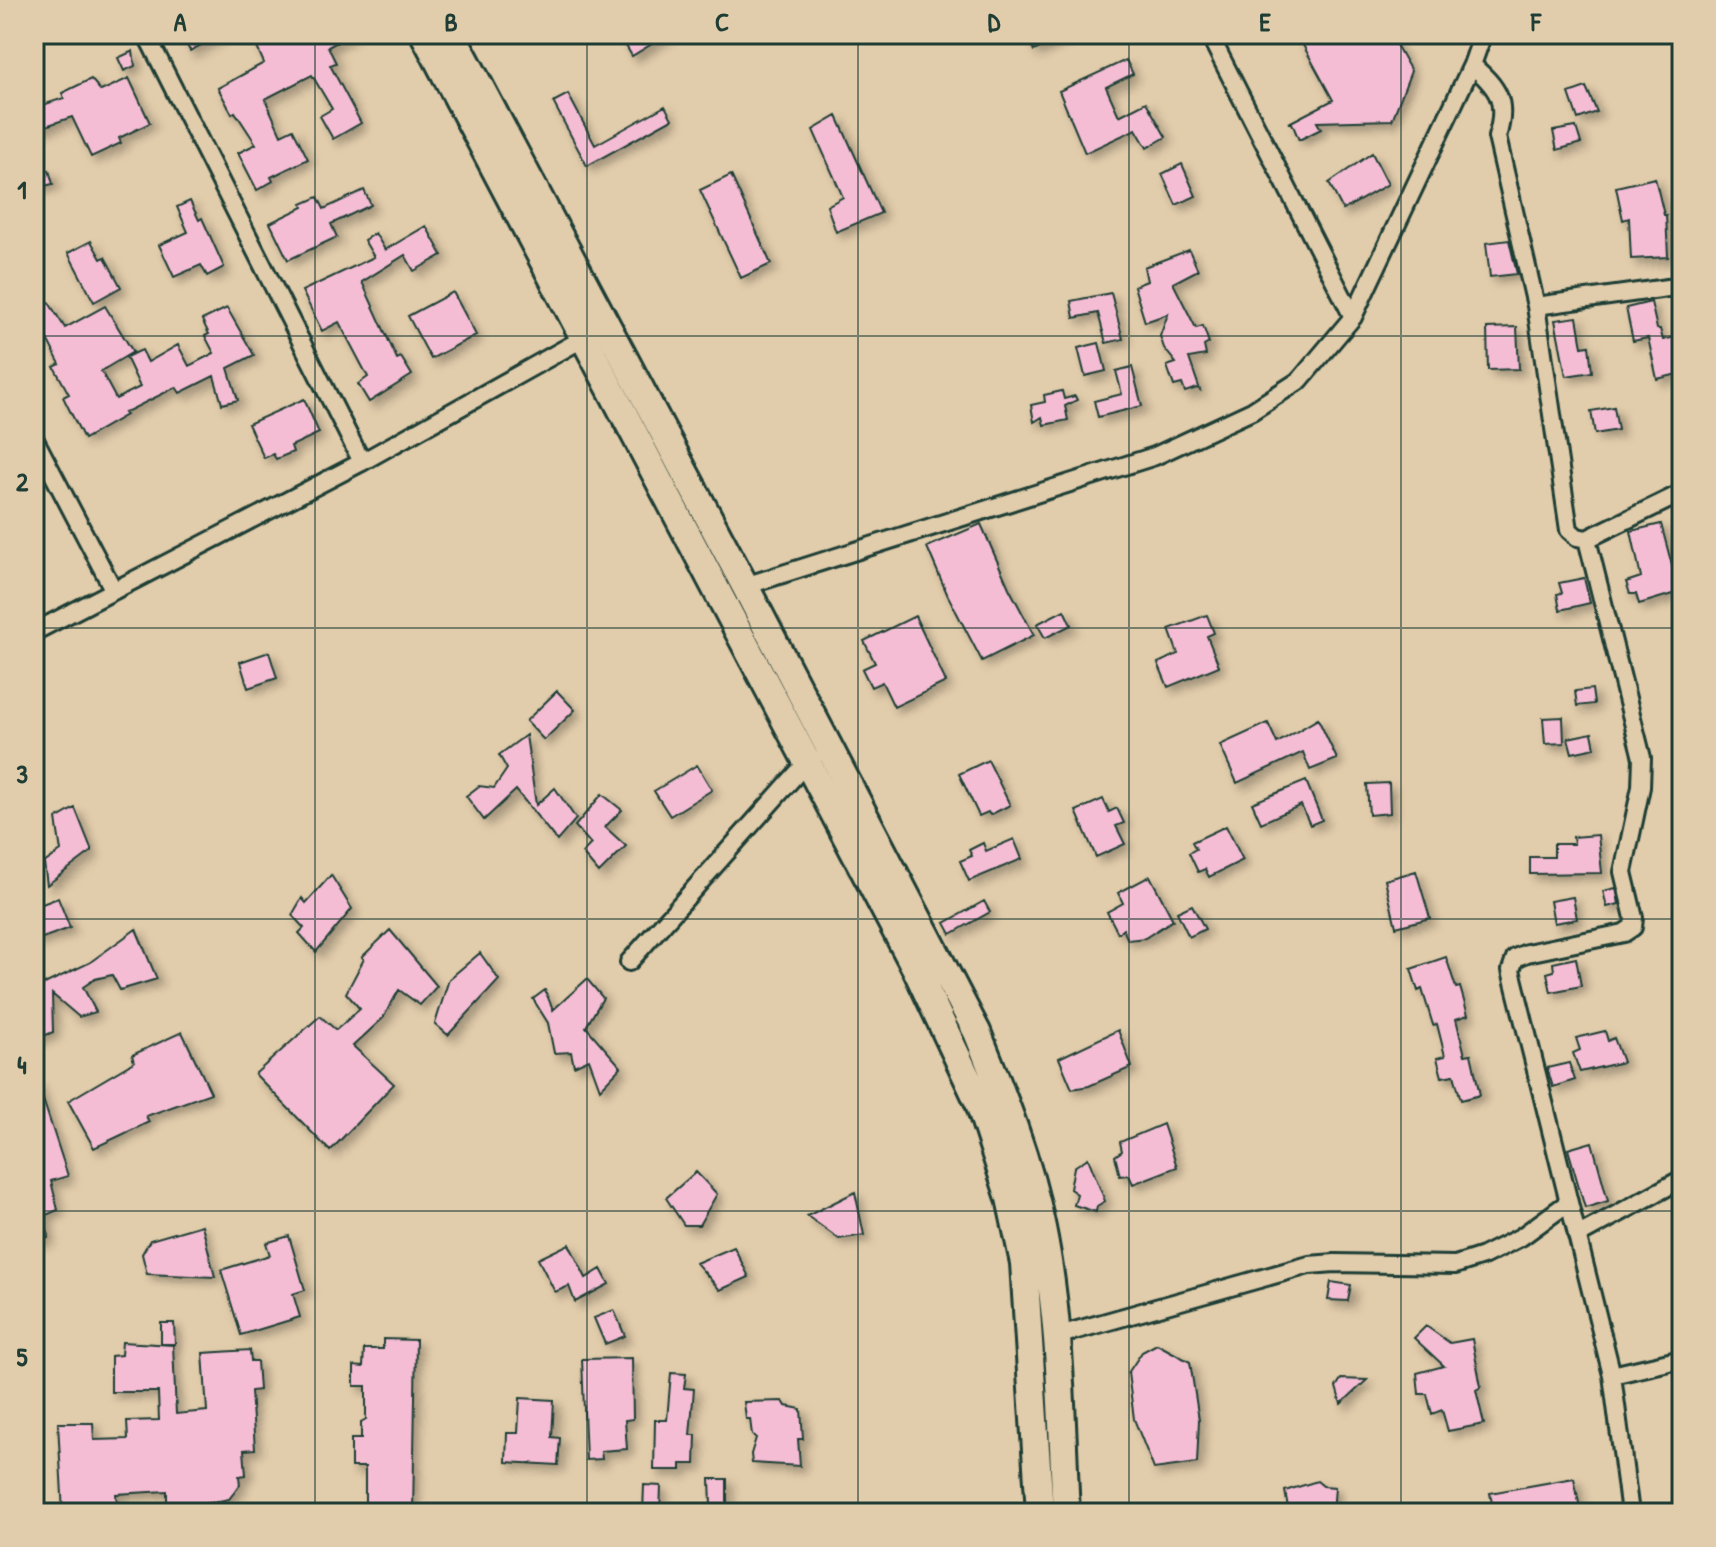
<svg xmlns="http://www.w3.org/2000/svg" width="1716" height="1547" viewBox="0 0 1716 1547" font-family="'Patrick Hand',sans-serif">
<defs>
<filter id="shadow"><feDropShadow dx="5.5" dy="5.5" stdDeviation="4" flood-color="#0004"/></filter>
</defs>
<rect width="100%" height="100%" fill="#e1ccab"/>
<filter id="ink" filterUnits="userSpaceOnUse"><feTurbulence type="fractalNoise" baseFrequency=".0125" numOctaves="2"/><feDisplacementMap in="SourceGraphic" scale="16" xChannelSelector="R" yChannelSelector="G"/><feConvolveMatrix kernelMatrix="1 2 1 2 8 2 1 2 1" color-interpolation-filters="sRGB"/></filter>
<g filter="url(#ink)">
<path fill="#f4bdd3" stroke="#1f3d34" stroke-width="2" filter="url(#shadow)" d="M181 34H222L190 51Z
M251 34H275L279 41 289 34H352L328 47 336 63 330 65 361 123 333 139 320 116 332 109 312 75 265 99 281 135 293 129 308 159 271 177 273 181 257 190 238 153 256 144 235 112 232 114 218 88 264 63Z
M619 34H668L632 56Z
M1026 34H1070L1034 51Z
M1297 34H1390L1411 71 1392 120 1317 122 1321 129 1299 140 1292 123H1289L1333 100Z
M133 51 135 66 124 71 118 58Z
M1126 60 1133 74 1106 87 1119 116 1146 102 1166 137 1147 148 1136 129 1085 153 1059 91Z
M129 78 150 123 119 138 121 143 91 157 72 117 34 130V108L64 98 62 93 91 79 101 91Z
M1586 87 1597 112 1578 119 1569 93Z
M568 94 595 145 665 106 672 119 587 166 553 102Z
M837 116 881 213 836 232 827 206 843 197 813 130Z
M1576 127 1581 143 1557 150 1553 131Z
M1372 153 1388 184 1343 210 1329 183Z
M1182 164 1196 196 1176 205 1162 174Z
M49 170 53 184 34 188V174Z
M731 175 771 264 741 278 700 190Z
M1655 178 1664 215H1666L1668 257 1631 259 1629 218 1623 220 1616 187Z
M364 190 371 205 331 224 337 237 288 260 270 223 303 207 302 204 318 197 324 209Z
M190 201 199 220 202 218 224 267 207 276 201 265 174 277 159 245 188 232 177 207Z
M426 226 442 255 414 271 405 255 362 282 397 359 401 357 412 375 369 402 358 384 368 377 339 322 322 331 302 291 374 257 364 240 375 233 385 250Z
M1509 240 1517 274 1490 277 1486 243Z
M91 241 101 259 105 257 121 287 94 302 68 253Z
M1189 250 1198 270 1173 283 1196 328 1203 326 1209 343 1204 346 1206 355 1189 358 1200 390 1197 388 1185 392 1182 384 1174 386 1167 366 1176 363 1164 348 1160 336 1168 314 1145 322 1134 286 1147 281 1144 267Z
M453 292 476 335 431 359 408 316Z
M1111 293 1123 339 1106 343 1098 313 1074 318 1071 301Z
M48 301 65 328 105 306 133 352 101 371 116 399 140 387 126 357 142 350 148 362 178 345 189 366 214 353 205 336 209 334 202 320 227 308 254 355 228 368 238 400 222 404 214 376 180 393 176 387 124 413 126 415 84 439 63 397 69 394 54 367 60 364 45 335 41 337 34 326V309Z
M1651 302 1657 329H1660L1663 340 1679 336 1682 351V373L1657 379 1648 338 1633 341 1626 308Z
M1577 317 1582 347 1589 346 1592 372 1566 376 1555 320Z
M1517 327 1519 369 1488 370 1487 328Z
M1099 343 1106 371 1085 376 1078 348Z
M1132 367 1142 406 1098 417 1094 401 1122 394 1116 371Z
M1062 391 1064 399 1075 396 1077 400 1065 406 1068 420 1044 425 1042 417 1034 422 1031 405 1045 402 1044 395Z
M304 399 319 433 291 446 293 452 276 459 273 454 264 458 248 424Z
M1614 407 1618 430 1595 434 1591 411Z
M981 524 1009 588 1034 635 982 661 948 596 927 547Z
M1661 524 1679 592 1639 604 1636 594H1630L1626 582 1641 577 1631 531Z
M1584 578 1590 603 1560 610 1557 594 1562 593 1559 583Z
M1064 610 1071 625 1045 638 1037 624Z
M1207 615 1214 633 1207 636 1219 666 1168 687 1158 663 1178 654 1169 629Z
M915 616 946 682 894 707 882 682 871 687 862 669 875 663 864 641Z
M269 652 277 678 248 688 240 662Z
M1592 689 1594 704 1577 706 1575 691Z
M557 691 575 710 544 740 526 721Z
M1563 717 1564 743 1545 744 1543 718Z
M1318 719 1337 759 1310 770 1303 752 1237 783 1220 745 1268 723 1277 743Z
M1592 733 1595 748 1572 753 1568 738Z
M526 735 536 805 555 788 576 819 557 841 516 790 484 820 466 796 479 786 494 788 507 769 499 755Z
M988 760 1010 805 990 815 988 812 979 816 959 774Z
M697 765 712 790 670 816 654 791Z
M1306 781 1322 820 1310 825 1301 805 1261 823 1252 803Z
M1389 783 1390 813 1369 815 1367 784Z
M602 794 622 810 605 827 626 846 599 873 582 853 591 844 575 826Z
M1103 799 1109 812 1117 808 1124 823 1116 826 1125 844 1096 857 1076 811Z
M75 808 92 851 47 885 44 863 61 851 56 819Z
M1226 826 1243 860 1209 877 1205 869 1198 872 1189 853 1196 849 1192 842Z
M1598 835 1602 873 1530 874V857H1554V844H1574L1573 837Z
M1014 839 1022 859 969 881 960 861 972 856 969 850 983 843 986 851Z
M1416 871 1430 918 1396 927 1385 880Z
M331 875 352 909 316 952 299 933 304 928 292 915 302 898 306 903Z
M1150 876 1173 920 1145 938 1128 940 1123 929 1118 933 1107 912 1123 903 1118 893Z
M1616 888 1619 904 1607 907 1603 891Z
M1573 897 1577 919 1554 923 1550 901Z
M58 898 70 928 34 941V907Z
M984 901 990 912 951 934 945 923Z
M1192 905 1205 929 1189 937 1177 912Z
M136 929 157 979 120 990 112 975 95 979 83 987 96 1012 79 1017 52 994 53 1032 34 1040V989L89 963Z
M390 930 437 986 420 1005 399 990 383 1018 353 1046 394 1084 330 1151 255 1074 320 1016 336 1030 360 1009 346 993 364 959 362 957Z
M480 953 499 980 448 1035 435 1024 449 979Z
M1446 957 1456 988 1460 987 1468 1015 1456 1019 1465 1055 1471 1054 1480 1095 1461 1100 1454 1075 1442 1077 1437 1058 1445 1056 1437 1024 1433 1025 1422 989 1418 991 1411 969Z
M1576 958 1581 986 1551 992 1547 973 1554 971 1553 963Z
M587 979 603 998 586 1027 621 1067 600 1089 589 1059 574 1066 571 1052 554 1053 548 1023 533 999 545 990 553 1010Z
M1118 1030 1132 1067 1089 1086 1072 1089 1059 1058Z
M1605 1031 1608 1041 1614 1038 1623 1062 1580 1072 1573 1053 1580 1050 1576 1038Z
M182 1032 211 1093 146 1116 149 1122 94 1148 68 1101 134 1062 132 1055Z
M1569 1063 1575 1080 1553 1087 1547 1068Z
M34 1081H37L68 1176 51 1181 58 1210 46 1215 48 1238 34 1242Z
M1163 1124 1177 1167 1133 1184 1129 1175 1120 1176 1115 1156 1122 1151 1120 1142Z
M1592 1142 1608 1201 1585 1208 1568 1149Z
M1088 1158 1105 1201 1097 1206 1096 1212 1074 1205 1077 1194 1070 1189 1074 1167Z
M696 1172 717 1194 699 1225H684L666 1198Z
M855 1192 864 1235 839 1239 807 1216Z
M202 1225 215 1277 147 1274 142 1254 150 1240Z
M289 1236 305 1290 293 1294 300 1317 241 1335 221 1270 270 1255 266 1243Z
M569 1244 586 1278 601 1269 609 1284 575 1302 569 1286 555 1292 538 1259Z
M734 1247 749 1277 720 1290 696 1263Z
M1331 1282 1351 1285 1348 1301 1328 1300Z
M614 1310 625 1336 605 1344 594 1318Z
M161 1323H174L175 1344H161Z
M1426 1326 1450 1343 1472 1339 1481 1387 1476 1390 1484 1424 1448 1431 1442 1410 1432 1414 1427 1394H1419L1417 1373 1444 1366 1414 1338Z
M383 1339 416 1340 413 1513H354L365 1503V1467H351V1439H361V1422L366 1419V1386H354V1366L363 1367 364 1349H383Z
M122 1342 173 1345 176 1414 207 1411 203 1353 250 1350 251 1361H257L259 1390 251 1391 255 1449 244 1450 246 1475 239 1476 240 1485 229 1499 198 1505 199 1513H185V1504H167V1491L116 1494 118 1513H63L58 1423H93L94 1440 128 1439 127 1421 159 1420 158 1392H111V1356L121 1355Z
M1157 1344 1190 1362 1199 1420 1197 1463 1154 1469 1134 1419 1128 1373 1142 1352Z
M632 1358 633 1419 625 1420 627 1449 601 1451 602 1459 586 1460 582 1359Z
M671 1373 686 1374 684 1388 694 1389 690 1435H696L695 1464H681V1470H654L655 1420H667Z
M1341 1379 1367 1380 1341 1404 1336 1387Z
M520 1398 554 1400 552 1437 560 1438 558 1465 506 1462 507 1433H518Z
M783 1401 786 1406 801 1409 803 1439H798L800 1466 752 1463 751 1454 756 1438 752 1435 750 1419H746L744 1402Z
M1574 1478 1581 1513H1494L1490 1493Z
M710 1479H727V1505H711Z
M1317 1481 1323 1486 1335 1487 1333 1513H1289L1285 1491Z
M644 1485 661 1486 660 1513H643Z"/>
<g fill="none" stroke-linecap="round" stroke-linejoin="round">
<defs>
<path id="street" d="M146 34 362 462
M1209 34 1353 317
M1472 65C1498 88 1508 101 1497 137L1536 306 1569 530 1577 537 1587 539 1682 493
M1536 306 1682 286
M34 438 113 589
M1587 539 1642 758 1641 787 1623 872 1634 918 1633 927 1624 933 1527 953 1515 958 1511 970 1612 1375 1630 1513
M745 586 1155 456 1252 411 1300 380 1353 317 1472 65 1483 34
M34 632 362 462 584 338
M629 962 807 762 813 759
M1577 1236 1682 1179
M1056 1336 1309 1265 1335 1263 1455 1265 1483 1256 1521 1237 1569 1202
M1612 1375 1682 1359"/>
<path id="primary" d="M424 34 916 969 979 1103 1010 1198 1024 1263 1040 1513
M452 34 745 586 977 1032C1003 1096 1029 1160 1042 1228 1061 1321 1061 1418 1066 1513"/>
</defs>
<use href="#street" stroke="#1f3d34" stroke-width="22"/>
<use href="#primary" stroke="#1f3d34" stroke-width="32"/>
<use href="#street" stroke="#e1ccab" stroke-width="16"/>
<use href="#primary" stroke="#e1ccab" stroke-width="26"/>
</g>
</g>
<path fill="none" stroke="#1f3d34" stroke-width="2" stroke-opacity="0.55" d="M315 34V1513M587 34V1513M858 34V1513M1129 34V1513M1401 34V1513M34 336H1682M34 628H1682M34 919H1682M34 1211H1682"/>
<rect width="1716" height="1547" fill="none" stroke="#e1ccab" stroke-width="88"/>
<rect x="44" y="44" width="1628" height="1459" fill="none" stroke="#1f3d34" stroke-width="3"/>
<g font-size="26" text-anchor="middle" font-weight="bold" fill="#1f3d34">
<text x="180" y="31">A</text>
<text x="451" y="31">B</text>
<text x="722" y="31">C</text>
<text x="994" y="31">D</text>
<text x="1265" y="31">E</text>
<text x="1536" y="31">F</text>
<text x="22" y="199">1</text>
<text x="22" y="491">2</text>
<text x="22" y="783">3</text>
<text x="22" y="1074">4</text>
<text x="22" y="1366">5</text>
</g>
</svg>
